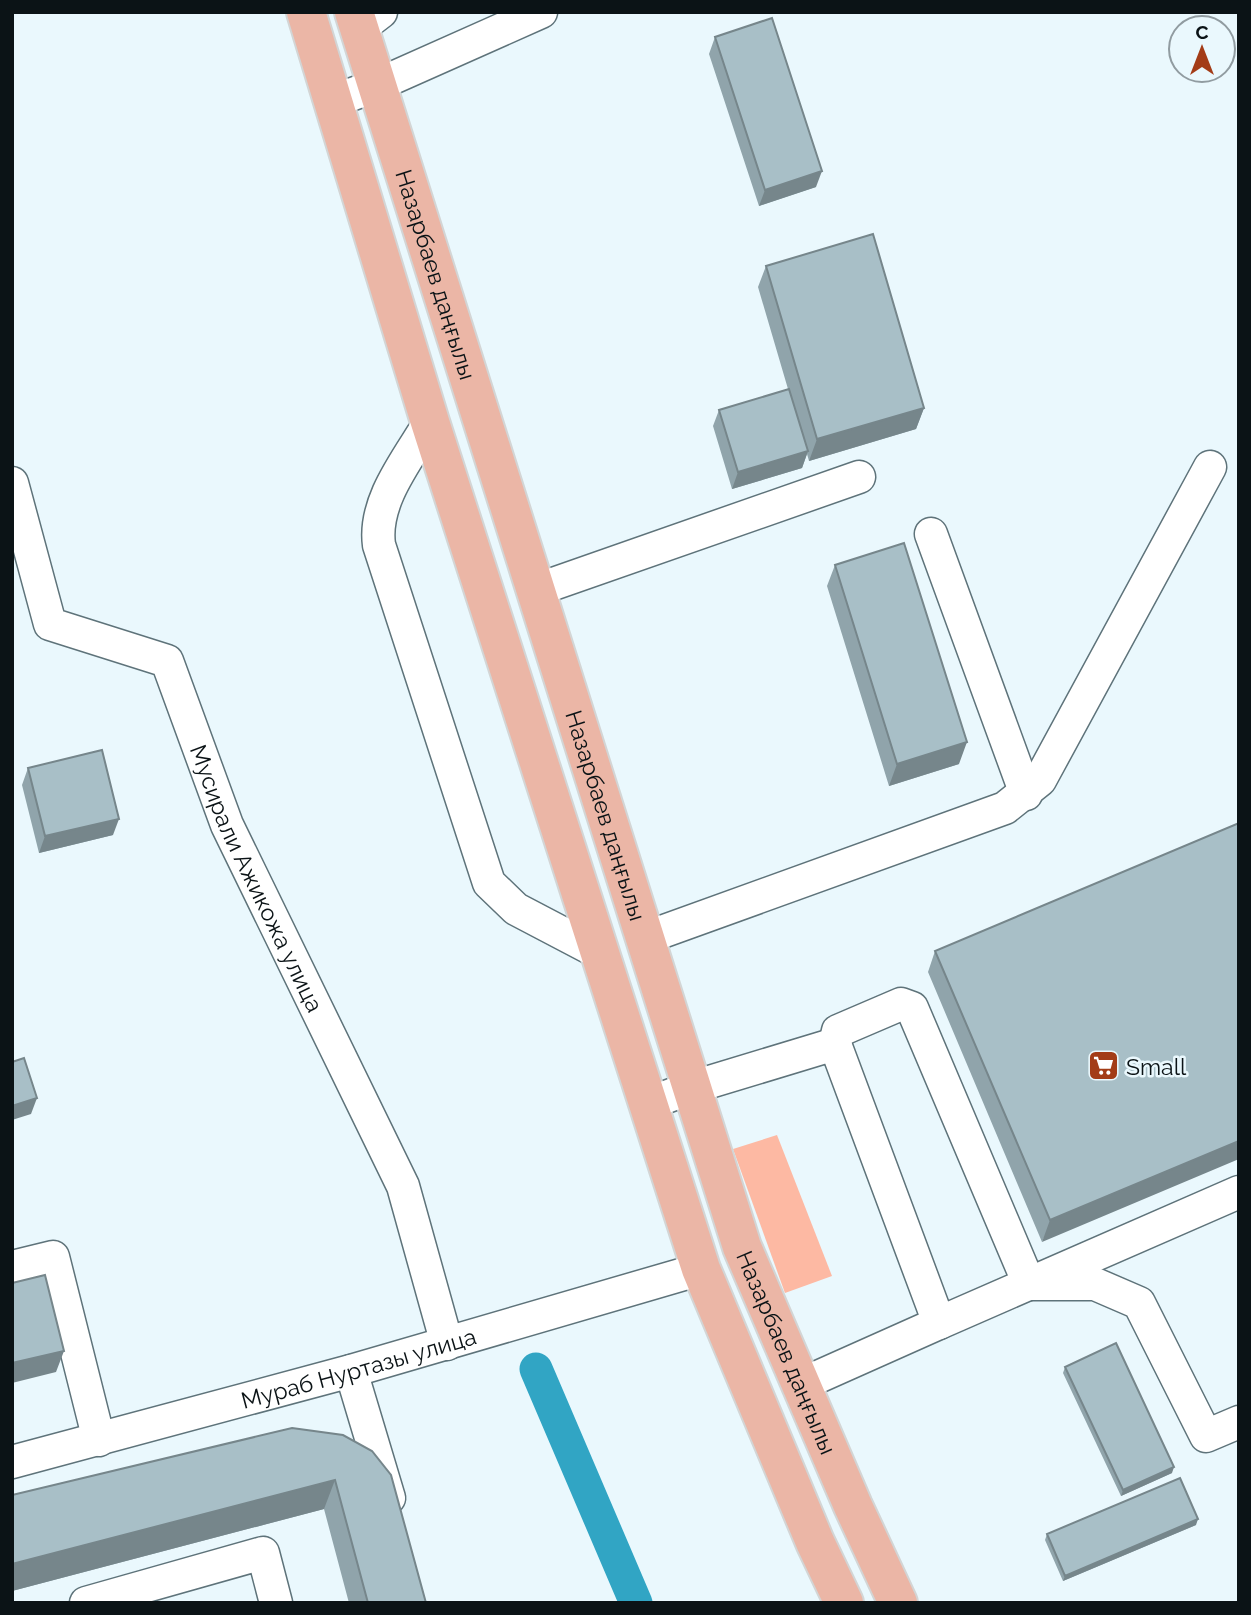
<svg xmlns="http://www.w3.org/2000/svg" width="1251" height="1615" viewBox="0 0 1251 1615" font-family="Raleway,sans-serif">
<rect width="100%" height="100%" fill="#eaf8fd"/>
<path fill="#fdb9a3" d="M777 1135 832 1276 785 1293 733 1149Z"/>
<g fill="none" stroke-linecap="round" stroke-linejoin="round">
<path stroke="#31a5c4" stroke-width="33" d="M536 1369 636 1603"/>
<defs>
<g id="minor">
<path d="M359 29 381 12"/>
<path d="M334 101 377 85 541 12"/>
<path d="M430 422C408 459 373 501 379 545L489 883 516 909 598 952"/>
<path id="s1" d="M12 483 50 624 167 661 227 825 403 1186 447 1344"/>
<path d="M931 534 1026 794"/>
<path d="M536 590 859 477"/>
<path d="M645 938 1005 808 1040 780 1210 467"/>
<path d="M835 1044 838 1031 901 1004 912 1008 1029 1284H1095L1139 1303 1206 1436 1239 1422"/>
<path d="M647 1104 693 1087 835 1044 939 1323 800 1385"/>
<path d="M12 1267 53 1257 99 1440"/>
<path d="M939 1323 1239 1192"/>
<path d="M351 1371 389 1498"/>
<path id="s2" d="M12 1462 351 1371 701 1269"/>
<path d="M86 1603 263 1553 276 1603"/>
</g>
<g id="major">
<path d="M306 12 430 422 701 1269 815 1542 844 1603"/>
<path id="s3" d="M354 12 742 1247 853 1506 898 1603"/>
</g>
</defs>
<use href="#minor" stroke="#5e737a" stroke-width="35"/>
<use href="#major" stroke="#d3d5d5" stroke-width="42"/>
<use href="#minor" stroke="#fff" stroke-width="32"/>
<use href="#major" stroke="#ebb6a6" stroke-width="38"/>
</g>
<path fill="#90a4ab" d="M715 37 816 187 759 206 709 54Z
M766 266 924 408 916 429 809 461 807 454 802 468 732 489 713 426 719 410 788 389 758 287Z
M835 565 959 764 889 786 827 586Z
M28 768 113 835 39 853 22 785Z
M1239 823 1042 1242 928 972 935 951Z
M1065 1367 1172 1473 1121 1496 1063 1373Z
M343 1435 426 1603H349L324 1509 12 1591V1495Z
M1196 1525 1063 1581 1045 1540 1047 1534Z"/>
<path fill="#76868b" d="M822 171 816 187 759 206 765 190Z
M924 408 916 429 809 461 817 439Z
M808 451 802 468 732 489 738 472Z
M967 742 959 764 889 786 897 764Z
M119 819 113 835 39 853 45 836Z
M37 1098 31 1114 12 1120V1106Z
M1239 1141V1159L1042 1242 1050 1220Z
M64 1351 56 1372 12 1383V1363Z
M1174 1467 1172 1473 1121 1496 1123 1490Z
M335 1480 324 1509 12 1591V1564Z
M1198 1519 1196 1525 1063 1581 1065 1576Z"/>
<path fill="#a8bfc7" stroke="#76868b" stroke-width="2" d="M772 18 822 171 765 190 715 37Z
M873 234 924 408 817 439 766 266Z
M789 389 808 451 738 472 719 410Z
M904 543 967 742 897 764 835 565Z
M102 750 119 819 45 836 28 768Z
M1239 823V1141L1050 1220 935 951Z
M24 1058 37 1098 12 1106V1062Z
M45 1275 64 1351 12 1363V1283Z
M1116 1343 1174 1467 1123 1490 1065 1367Z
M292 1428 343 1435 372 1451 391 1475 426 1603H368L335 1480 12 1564V1495Z
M1180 1478 1198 1519 1065 1576 1047 1534Z"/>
<defs>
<symbol id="supermarket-square" viewBox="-11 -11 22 22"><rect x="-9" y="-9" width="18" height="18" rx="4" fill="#a33c17" stroke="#eaf8fd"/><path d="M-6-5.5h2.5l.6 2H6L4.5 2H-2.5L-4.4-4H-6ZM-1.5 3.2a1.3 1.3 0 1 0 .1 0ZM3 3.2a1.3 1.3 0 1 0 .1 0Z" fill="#fff"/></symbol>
</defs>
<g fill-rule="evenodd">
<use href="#supermarket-square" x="1086" y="1048" width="35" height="35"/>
</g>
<g text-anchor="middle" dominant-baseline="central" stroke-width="5" stroke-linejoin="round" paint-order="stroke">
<g font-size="23" fill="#0b1316" stroke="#eaf8fd">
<text stroke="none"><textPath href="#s3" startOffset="275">Назарбаев даңғылы</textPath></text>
<text stroke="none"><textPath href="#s3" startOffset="842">Назарбаев даңғылы</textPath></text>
<text stroke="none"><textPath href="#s1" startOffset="504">Мусирали Ажикожа улица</textPath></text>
<text stroke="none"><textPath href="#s3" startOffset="1409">Назарбаев даңғылы</textPath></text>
<text stroke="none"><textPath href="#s2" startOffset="359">Мураб Нуртазы улица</textPath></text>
</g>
<g font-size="23" fill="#0b1316" stroke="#eaf8fd" text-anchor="start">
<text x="1126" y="1066">Small</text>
</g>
</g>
<rect width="1251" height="1615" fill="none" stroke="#0b1316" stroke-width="28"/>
<g transform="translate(1202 49)"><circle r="33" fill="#eaf8fd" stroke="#919ca1" stroke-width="2"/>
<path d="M0-5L12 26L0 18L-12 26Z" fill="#a33c17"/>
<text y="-10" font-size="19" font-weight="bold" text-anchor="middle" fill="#0b1316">С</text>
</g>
</svg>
